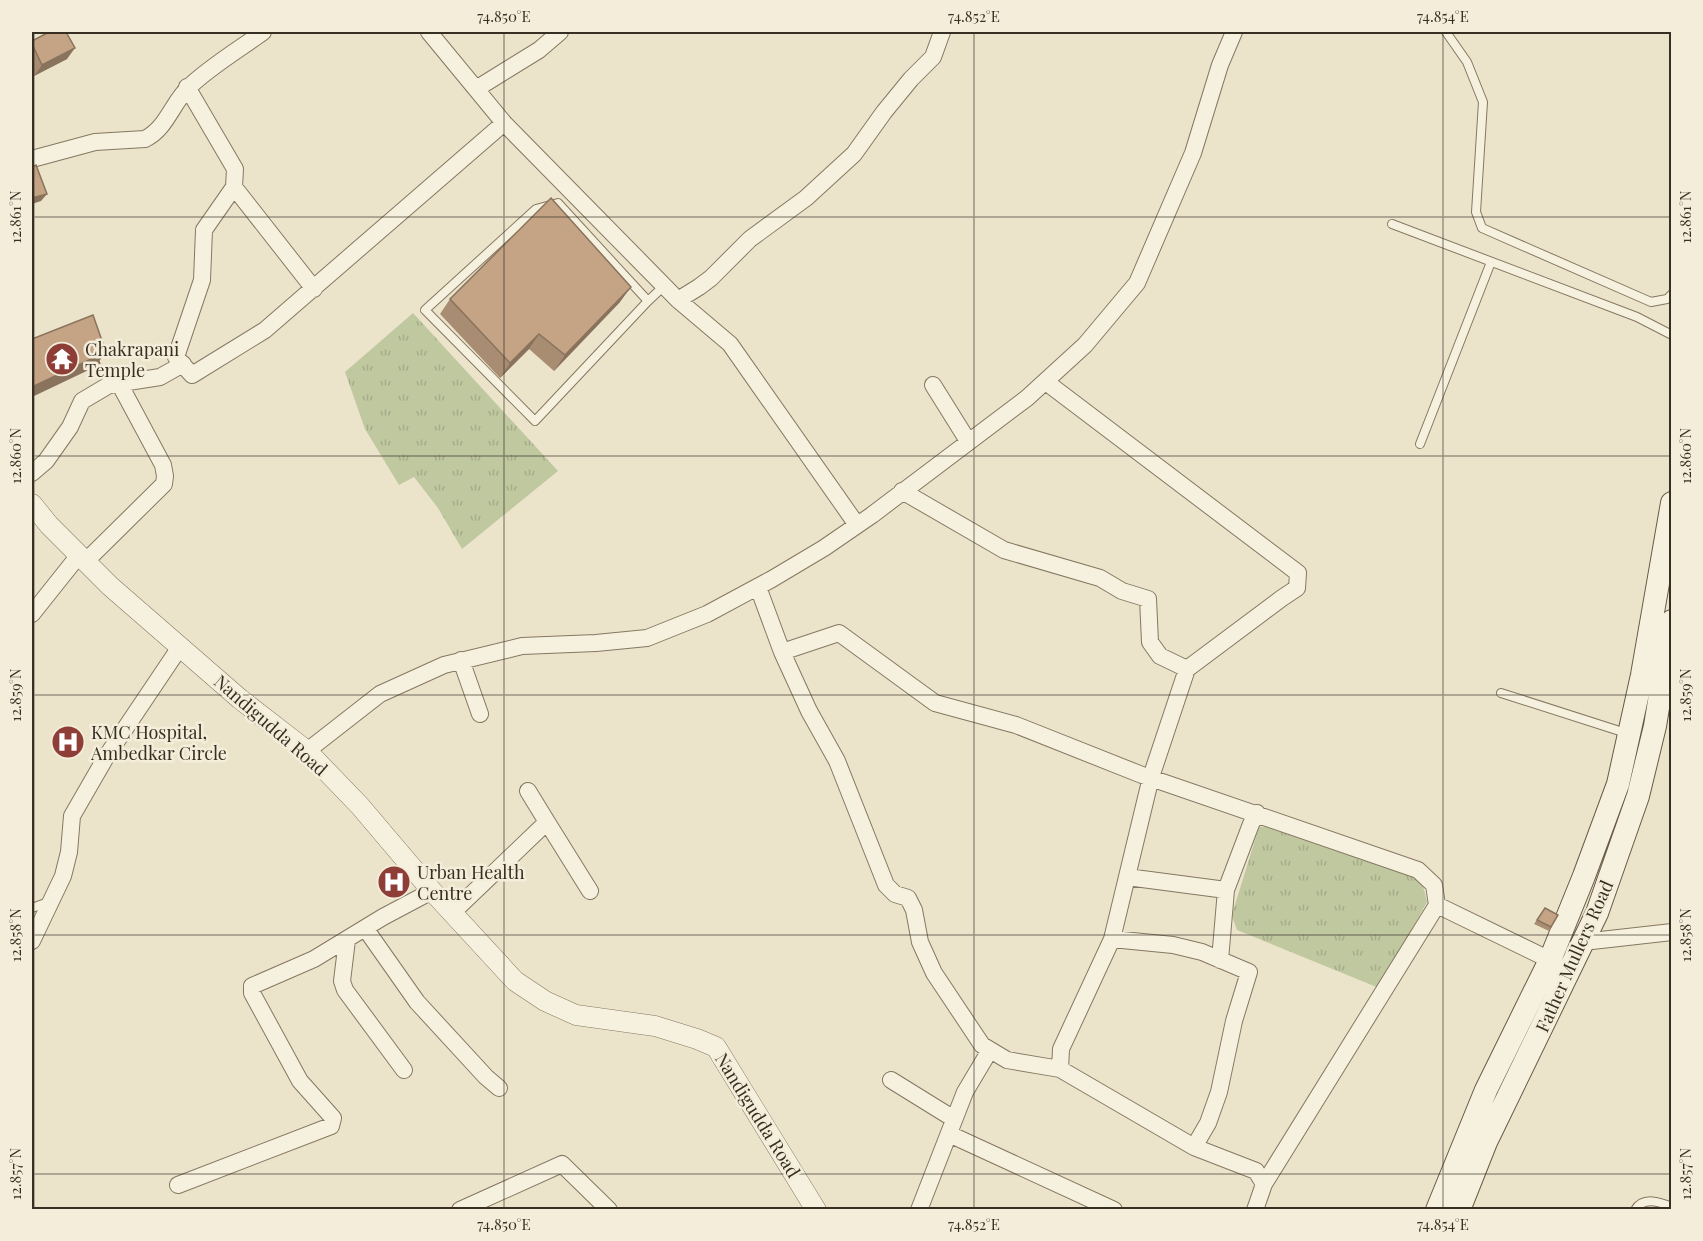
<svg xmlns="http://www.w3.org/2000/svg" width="1703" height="1241" viewBox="0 0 1703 1241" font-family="'Playfair Display',serif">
<defs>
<pattern id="grass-tufts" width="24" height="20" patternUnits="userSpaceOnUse" patternTransform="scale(1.5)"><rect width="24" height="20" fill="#c0c8a0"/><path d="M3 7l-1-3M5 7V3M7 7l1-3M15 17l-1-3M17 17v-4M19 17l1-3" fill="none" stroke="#a6ac8a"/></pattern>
</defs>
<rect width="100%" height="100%" fill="#ebe4cb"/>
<path fill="url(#grass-tufts)" d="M413 313 558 471 462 549 438 508 414 477 399 485 365 429 345 372Z
M1276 826 1421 878 1427 902 1379 988 1237 930 1233 919V911L1259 827Z"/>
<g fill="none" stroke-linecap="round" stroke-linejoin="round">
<defs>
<path id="service" d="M1446 32 1467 62 1483 102 1476 212 1482 228 1651 302 1667 299 1672 294
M1392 224 1637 317 1672 335
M648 301 535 421 425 310 536 209 558 203 648 301 664 286
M1420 444 1491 262
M1501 693 1629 734
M32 908 51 901
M1635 1210C1643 1196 1660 1202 1672 1207"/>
<path id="minor" d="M429 32 504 123 678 300 730 344 857 525
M187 87 235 169 234 187 204 230 202 280 176 357 192 375 265 330 504 123
M476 89 539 50 560 32
M32 159 95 142 145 139C167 128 172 103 189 87 208 68 241 48 263 32
M234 187 314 289
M678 300 699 287 711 278 750 239 806 198 854 154 884 112 911 79 933 57 942 32
M1046 382 1298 573 1297 588 1282 598 1187 669 1151 777 1112 939 1061 1049 1060 1069 1194 1147 1256 1171 1264 1184 1255 1210
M933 385 968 441
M32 473 46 461 70 427 82 401 109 385 160 377 183 364
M902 491 1004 550 1100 578 1122 591 1148 599 1150 642 1160 656 1187 669
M85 562 164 484 165 476 163 465 119 383
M758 587 782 652 809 711 837 761 886 885 895 894 908 898 914 910 920 942 934 973 982 1045 1007 1060 1060 1069
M32 614 79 555
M782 652 839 633 935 703 1016 725 1142 775 1418 870 1434 885 1437 905 1264 1184
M461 660 480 714
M307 751 380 694 444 665 522 646 596 643 647 638 707 614 772 579 824 548 872 515 1027 398 1085 345 1137 283 1193 153 1220 65 1234 32
M528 791 547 822
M1127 877 1226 890
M1437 905 1550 960
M452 913 547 822 590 891
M365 928 417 1002 486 1077 499 1088
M1112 939 1173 945 1202 952 1249 972 1234 1021 1219 1092 1208 1123 1194 1147
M347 940 342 981 345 990 404 1070
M32 941 63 876 69 852 72 816 106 757 180 647
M1583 942 1672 932
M1220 960 1226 890 1251 824 1257 813
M891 1080 954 1119
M949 1134 1114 1210
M178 1185 331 1126 333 1118 300 1081 252 993V986L314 959 383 917 432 891
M460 1210 562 1164 609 1210
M919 1210 965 1092 990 1050"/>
<path id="tertiary" d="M32 504 49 525 110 586 240 699 307 751 360 806 432 891 515 981 545 1001 576 1015 655 1026 697 1039 716 1047 816 1210"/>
<path id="secondary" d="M1437 1210 1486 1090 1550 960 1584 876 1618 784 1642 675 1672 503
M1459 1210 1486 1142 1597 913 1638 796 1655 726 1672 621"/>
</defs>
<use href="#service" stroke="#867761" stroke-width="10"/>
<use href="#minor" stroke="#867761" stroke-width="18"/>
<use href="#tertiary" stroke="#867761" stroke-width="21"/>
<use href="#secondary" stroke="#685944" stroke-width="24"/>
<path stroke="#867761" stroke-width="2" stroke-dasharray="4.5 3" stroke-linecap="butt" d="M98 360 103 371"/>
<use href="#service" stroke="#f6f1de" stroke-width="8"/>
<use href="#minor" stroke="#f6f1de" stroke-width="16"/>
<use href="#tertiary" stroke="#f6f1de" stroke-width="20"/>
<use href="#secondary" stroke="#f6f1de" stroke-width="22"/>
</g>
<path fill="#a98d72" d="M32 41 67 59 34 76 32 72Z
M450 299 620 302 554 371 529 349 500 378 440 314Z
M1545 908 1551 927 1549 931 1534 924Z"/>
<path fill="#89735d" d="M75 48 67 59 34 76 42 65Z
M47 194 41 201 32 204V198Z
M631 287 620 302 554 371 565 355Z
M539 334 529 349 500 378 510 363Z
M106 352 95 367 32 397V387Z"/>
<path fill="#c4a485" stroke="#89735d" stroke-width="1.5" d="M49 32H66L75 48 42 65 32 44V41Z
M36 165 47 194 32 198V167Z
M551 198 631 287 565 355 539 334 510 363 450 299Z
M93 315 106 352 32 387V339Z
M1545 908 1558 915 1551 927 1537 920Z"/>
<path fill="none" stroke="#382f23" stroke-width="1.5" stroke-opacity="0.45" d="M34 32V1210M504 32V1210M974 32V1210M1443 32V1210M32 217H1672M32 456H1672M32 695H1672M32 935H1672M32 1174H1672"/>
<defs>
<symbol id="temple-disc" viewBox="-11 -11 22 22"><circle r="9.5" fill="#8e3d37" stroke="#f3edda"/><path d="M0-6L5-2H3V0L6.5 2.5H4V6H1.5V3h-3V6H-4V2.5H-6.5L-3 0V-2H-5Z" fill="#fff"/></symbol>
<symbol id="hospital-disc" viewBox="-11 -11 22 22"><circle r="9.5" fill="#8e3d37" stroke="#f3edda"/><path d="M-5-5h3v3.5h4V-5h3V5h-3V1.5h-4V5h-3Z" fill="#fff"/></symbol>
</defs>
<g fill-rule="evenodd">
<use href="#temple-disc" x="43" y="340" width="38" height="38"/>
<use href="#hospital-disc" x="49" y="723" width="38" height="38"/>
<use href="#hospital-disc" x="375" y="863" width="38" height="38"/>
</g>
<g text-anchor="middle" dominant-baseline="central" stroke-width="5" stroke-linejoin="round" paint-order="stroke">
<g font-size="18" fill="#382f23" stroke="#f3edda" text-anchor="start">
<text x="85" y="349">Chakrapani<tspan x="85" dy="21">Temple</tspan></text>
<text x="91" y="732">KMC Hospital,<tspan x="91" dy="21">Ambedkar Circle</tspan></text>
<text x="417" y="872">Urban Health<tspan x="417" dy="21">Centre</tspan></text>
</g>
<g font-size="18" fill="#382f23" stroke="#f3edda">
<text transform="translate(271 725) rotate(41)">Nandigudda Road</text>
<text transform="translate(1574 956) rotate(-66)">Father Mullers Road</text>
<text transform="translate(758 1115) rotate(58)">Nandigudda Road</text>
</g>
</g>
<rect width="1703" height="1241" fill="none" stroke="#f3edda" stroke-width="66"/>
<rect x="33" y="33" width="1637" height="1175" fill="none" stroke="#382f23" stroke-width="2"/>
<g font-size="15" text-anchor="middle" fill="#382f23">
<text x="504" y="22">74.850°E</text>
<text x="974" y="22">74.852°E</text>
<text x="1443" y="22">74.854°E</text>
<text transform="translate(16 217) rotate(-90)" y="5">12.861°N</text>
<text transform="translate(1686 217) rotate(-90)" y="5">12.861°N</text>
<text transform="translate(16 456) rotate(-90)" y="5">12.860°N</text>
<text transform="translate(1686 456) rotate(-90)" y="5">12.860°N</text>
<text transform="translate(16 695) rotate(-90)" y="5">12.859°N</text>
<text transform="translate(1686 695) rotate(-90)" y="5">12.859°N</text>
<text transform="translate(16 935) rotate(-90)" y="5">12.858°N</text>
<text transform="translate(1686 935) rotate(-90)" y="5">12.858°N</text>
<text transform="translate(16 1174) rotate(-90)" y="5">12.857°N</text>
<text transform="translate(1686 1174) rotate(-90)" y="5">12.857°N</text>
<text x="504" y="1230">74.850°E</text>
<text x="974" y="1230">74.852°E</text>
<text x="1443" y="1230">74.854°E</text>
</g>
</svg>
